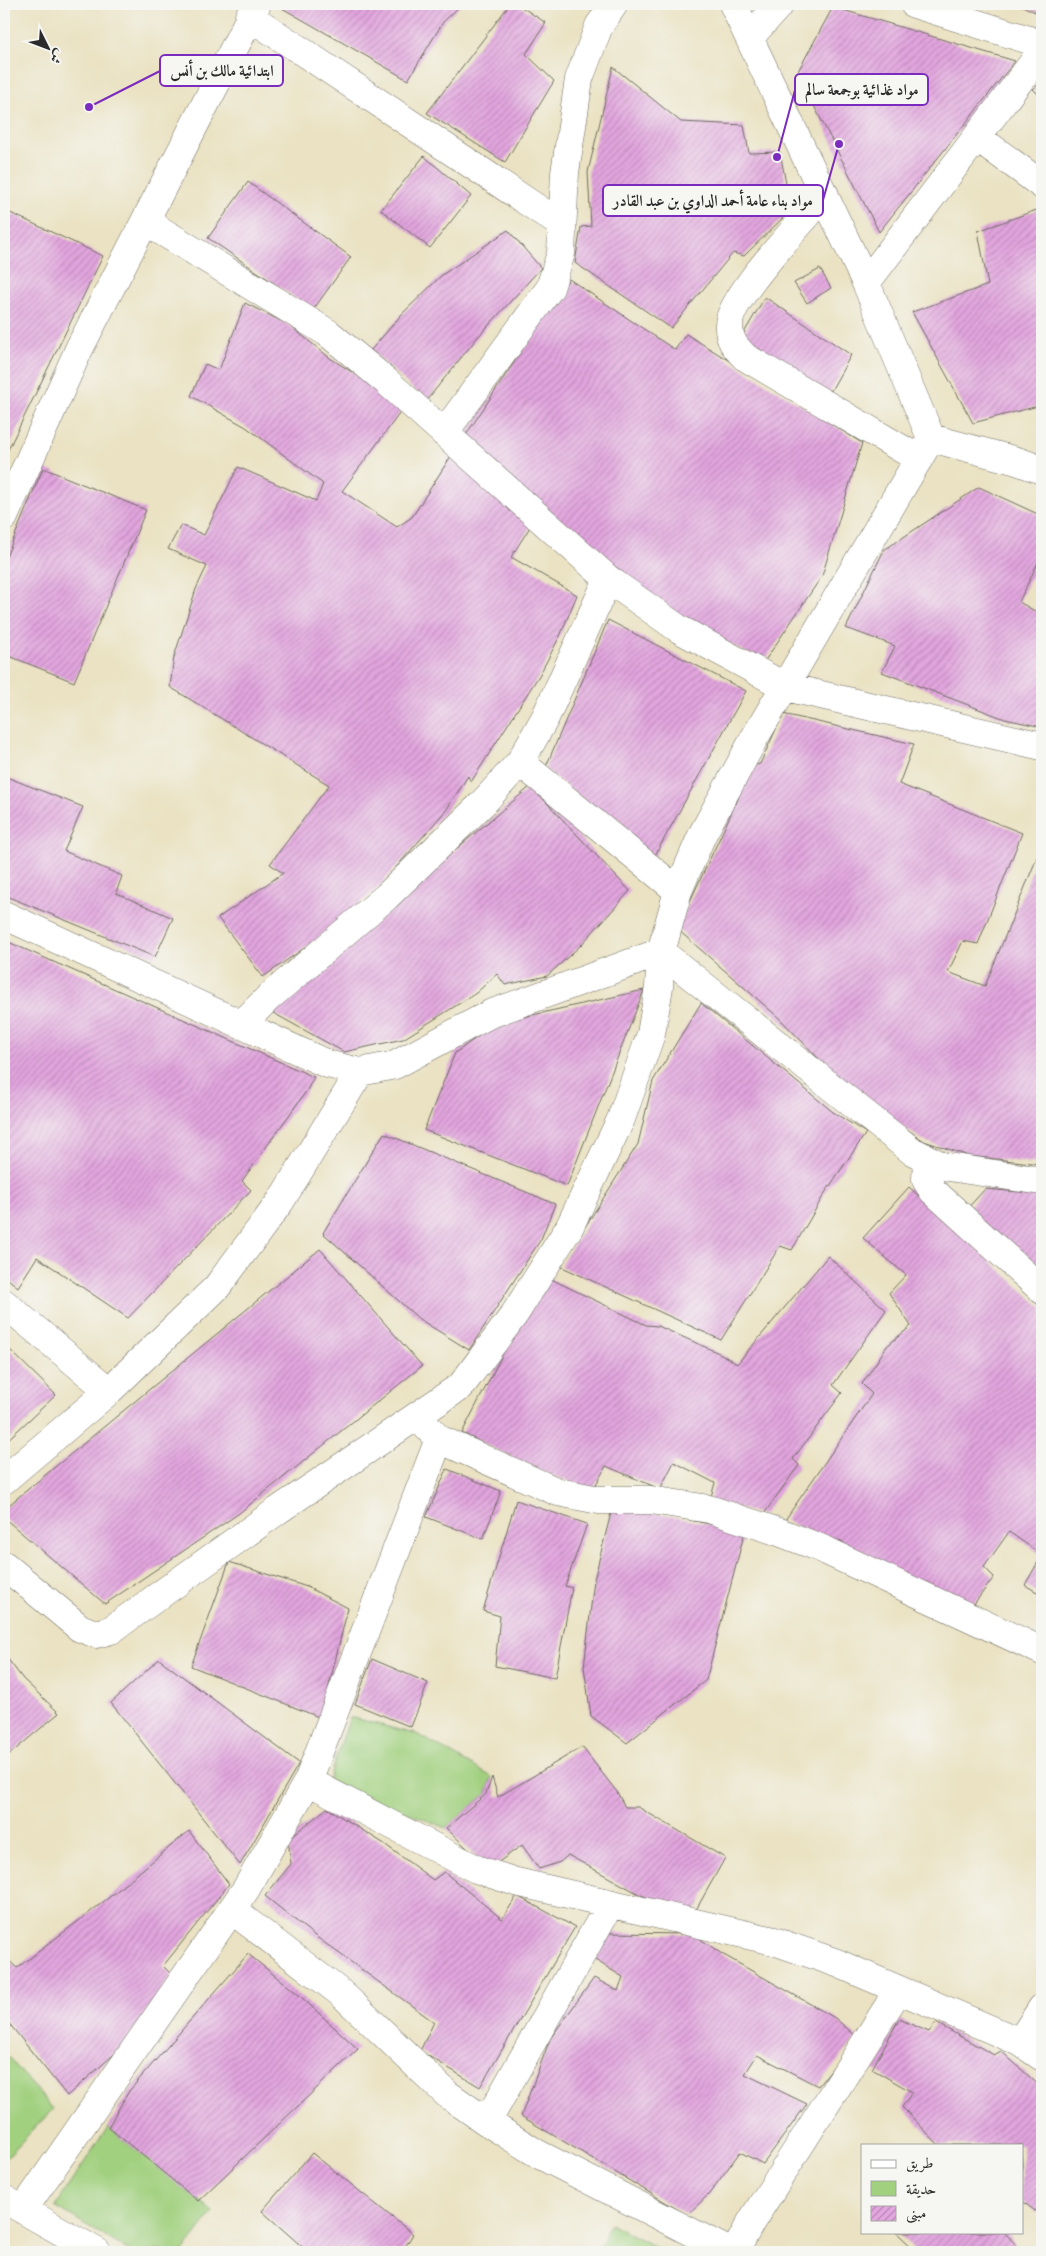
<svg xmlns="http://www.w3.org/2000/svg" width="1046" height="2256" viewBox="0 0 1046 2256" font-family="Alegreya,Amiri,serif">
<defs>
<pattern id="building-hatch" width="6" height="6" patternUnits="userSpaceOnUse" patternTransform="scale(1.25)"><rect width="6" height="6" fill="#e3a6df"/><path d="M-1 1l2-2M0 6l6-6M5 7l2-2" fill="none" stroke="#b887b5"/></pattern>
</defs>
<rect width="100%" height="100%" fill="#f6f6f2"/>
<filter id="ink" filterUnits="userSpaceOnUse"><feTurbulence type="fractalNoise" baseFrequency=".02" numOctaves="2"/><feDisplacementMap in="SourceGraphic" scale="10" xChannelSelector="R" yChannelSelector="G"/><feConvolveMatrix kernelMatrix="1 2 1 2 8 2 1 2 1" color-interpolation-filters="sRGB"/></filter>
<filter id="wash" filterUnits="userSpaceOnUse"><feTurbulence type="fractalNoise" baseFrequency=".0096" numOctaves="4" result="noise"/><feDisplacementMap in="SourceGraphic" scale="20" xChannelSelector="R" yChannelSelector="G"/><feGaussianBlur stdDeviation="1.12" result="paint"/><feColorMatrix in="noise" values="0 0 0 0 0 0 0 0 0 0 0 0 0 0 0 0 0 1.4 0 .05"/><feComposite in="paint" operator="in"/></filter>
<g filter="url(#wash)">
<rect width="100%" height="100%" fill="#eae2c2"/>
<path fill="#a1d07f" stroke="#667e55" d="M350 1717 419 1735 492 1777 486 1794 446 1828 328 1781Z
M4 2052 53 2109 4 2160Z
M108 2127 213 2212 183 2252H131L55 2206Z
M610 2223 664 2252H598Z"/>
<g id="blocks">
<path fill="url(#building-hatch)" d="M275 4H462L443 22 408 80Z
M510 4H517L546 23 526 54 554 81 505 162 427 113Z
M1018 4H1042V15Z
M833 7 1015 61 879 232 797 73Z
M613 67 681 122 744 125 749 153 780 152 791 210 744 256 733 253 671 328 575 263 581 227 591 226 588 172Z
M1042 81V98L1033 89Z
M424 156 471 196 430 248 381 210Z
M248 182 351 257 313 310 208 238Z
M1042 208V405L973 423 912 312 988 285 978 231Z
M4 210 103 256 4 458Z
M508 230 541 268 477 338 426 401 371 350 401 315 442 275Z
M820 269 831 288 807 303 794 283Z
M569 279 675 350 686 334 862 443 822 576 764 662 694 625 642 587 557 522 464 438Z
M765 297 851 355 829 394 741 338Z
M245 303 289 325 330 358 405 406 342 491 397 527 412 517 451 456 530 527 511 557 577 595 560 636 540 674 471 782 468 776 447 809 378 888 323 935 263 977 218 918 283 873 270 864 329 785 170 687 174 657 196 589 207 566 168 549 181 525 204 535 238 467 316 501 323 484 246 427 191 396 205 364 219 370Z
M43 468 146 510 74 682 4 654V562Z
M979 487 1042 516V554L1019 602 1042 615V727L1005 719 882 672 895 646 846 628 884 550Z
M608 620 746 691 654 857 545 769Z
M783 714 914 744 899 784 1022 833 978 944 963 941 948 972 985 986 1042 845V1157L1040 1164 969 1156 924 1141 878 1109 830 1070 778 1017 677 929 738 799 749 767 760 764Z
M4 776 83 807 64 851 122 876 116 893 173 918 155 957 4 895Z
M531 786 630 891 581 945 547 976 505 985 497 974 476 993 403 1039 344 1052 266 1009Z
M4 940 314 1077 307 1090 242 1181 251 1190 128 1318 37 1257 18 1287 4 1276Z
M644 990 567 1186 424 1130 455 1053 497 1023Z
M701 1003 833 1112 866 1133 825 1193 792 1250 780 1246 721 1340 560 1266 638 1144 653 1081Z
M384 1133 555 1204 541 1239 469 1350 419 1319 323 1233Z
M909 1187 1042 1308V1595L1025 1585 1042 1555 1009 1532 984 1567 994 1577 968 1612 868 1562 840 1540 835 1545 785 1520 872 1394 862 1384 887 1346 911 1326 889 1293 906 1275 863 1238Z
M985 1189 1042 1194V1277L966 1210Z
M320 1249 422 1366 238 1514 105 1604 4 1518V1509Z
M828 1256 886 1310 833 1385 842 1393 793 1459 799 1465 763 1515 710 1500 715 1483 674 1462 660 1489 606 1466 593 1490 543 1472 462 1433 512 1336 549 1278 646 1325 658 1326 721 1354 737 1364Z
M4 1344 56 1395 4 1443Z
M447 1469 501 1491 483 1539 426 1517Z
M516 1500 587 1524 565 1586 572 1588 555 1678 495 1666 500 1616 483 1611Z
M613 1505 745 1531 706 1680 627 1743 591 1716 584 1667 594 1580Z
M229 1562 307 1587 348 1608 321 1718 191 1666Z
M4 1654 23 1679 59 1713 4 1759Z
M159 1659 299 1763 240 1865 111 1703Z
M372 1659 428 1683 411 1727 355 1704Z
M582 1747 617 1792 625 1807H638L725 1858 692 1917 639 1894 568 1855 560 1862 539 1869 522 1845 489 1869 446 1828 486 1794 492 1777 498 1797Z
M327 1808 383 1843 433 1880 444 1872 502 1919 517 1896 575 1927 480 2087 420 2051 434 2022 315 1936 265 1896 291 1864 288 1839Z
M189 1831 229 1884 163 1966 172 1975 120 2049 67 2096 4 2017V1960L6 1958 17 1968 107 1899Z
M606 1933 693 1934 722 1954 835 2018 857 2037 818 2086 757 2055 745 2074 807 2104 763 2164 740 2152 709 2194 687 2215 521 2116 550 2039 594 1978 618 1991 623 1977 592 1958Z
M248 1954 299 1995 358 2049 198 2201 108 2127 129 2091Z
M899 2019 929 2032 936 2023 994 2055 1001 2051 1042 2088V2210L1039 2214 1022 2201V2145H939L902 2107 912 2092 872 2069Z
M312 2153 413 2234 402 2252H372L363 2250 355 2252H308L262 2211Z
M896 2232H1004L1023 2252H917Z"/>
</g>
</g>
<g filter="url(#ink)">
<use href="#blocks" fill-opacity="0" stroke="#6e6b60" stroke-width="1"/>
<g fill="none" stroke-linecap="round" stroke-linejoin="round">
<defs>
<path id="minor" d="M914 4 1042 44
M249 16 562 225
M750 37 780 4
M977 137 1042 185
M825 195C805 219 730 296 729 324 728 339 735 347 745 357L919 459
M145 221 328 333 386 381 608 579 679 629 786 687 1042 746
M866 283 1042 51
M444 433 550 288 561 253 565 173 579 79 599 26 614 4
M931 438 1017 461 1042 470
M4 517 79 349 257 4
M520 762 678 891
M4 915 327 1064 360 1072 395 1065 490 1014 661 952 912 1151 942 1166 1042 1181
M241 1025 268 998 387 896 482 804 520 762 545 718 608 579
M927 1160 926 1180 933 1191 1042 1290
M4 1303 109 1391
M426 1426 439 1439 558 1492 599 1500H651L709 1509 779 1532 818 1547 1042 1651
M4 1480 109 1391 217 1287 280 1202 360 1072
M4 1565 80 1628 96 1634 111 1630 277 1511 461 1386 514 1315 569 1228 621 1119 651 1034 659 987 661 952 678 891 702 835 755 737 931 438 866 283 733 4
M308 1781 476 1869 516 1882 774 1941 837 1963 1020 2042 1042 2057
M232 1910 342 1994 447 2094 487 2122 538 2154 730 2252
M1020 2042 1042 2008
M487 2122 610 1904
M4 2199 97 2252
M23 2210 246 1889 308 1781 439 1439
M735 2252 751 2222 898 1991"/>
</defs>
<use href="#minor" stroke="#6e6b60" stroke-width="29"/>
<use href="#minor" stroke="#fff" stroke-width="28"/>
</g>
</g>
<path fill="none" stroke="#7b2cbf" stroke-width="2" d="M89 107L160 71M777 157L795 90M839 144L823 200"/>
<g fill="#7b2cbf" stroke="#f6f6f2" stroke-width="2">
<circle cx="89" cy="107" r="5"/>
<circle cx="777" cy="157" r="5"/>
<circle cx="839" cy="144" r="5"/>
</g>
<g fill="#f6f6f2" stroke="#7b2cbf" stroke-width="2">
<rect x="160" y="55" width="123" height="31" rx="5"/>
<rect x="795" y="74" width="133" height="31" rx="5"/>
<rect x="603" y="185" width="220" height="31" rx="5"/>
</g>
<g font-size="16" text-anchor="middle" font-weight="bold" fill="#2b2b2b">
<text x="222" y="76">ابتدائية مالك بن أنس</text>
<text x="862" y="95">مواد غذائية بوجمعة سالم</text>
<text x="713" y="206">مواد بناء عامة أحمد الداوي بن عبد القادر</text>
</g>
<rect width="1046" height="2256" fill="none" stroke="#f6f6f2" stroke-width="20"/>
<rect x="861" y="2144" width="162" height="90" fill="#f6f6f2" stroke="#a5a5a2"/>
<rect x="871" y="2160" width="25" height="8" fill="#ffffff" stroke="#a5a5a2"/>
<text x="906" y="2168" font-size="15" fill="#2b2b2b">طريق</text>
<rect x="871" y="2181" width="25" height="15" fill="#a1d07f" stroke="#a5a5a2"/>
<text x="906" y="2194" font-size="15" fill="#2b2b2b">حديقة</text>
<rect x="871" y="2206" width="25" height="15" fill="url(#building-hatch)" stroke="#a5a5a2"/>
<text x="906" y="2218" font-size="15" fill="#2b2b2b">مبنى</text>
<g transform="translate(48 48) rotate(132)" stroke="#f6f6f2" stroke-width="4" paint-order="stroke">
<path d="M0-4L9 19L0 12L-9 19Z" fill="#2b2b2b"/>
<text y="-8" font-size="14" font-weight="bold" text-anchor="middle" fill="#2b2b2b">ش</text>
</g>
</svg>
